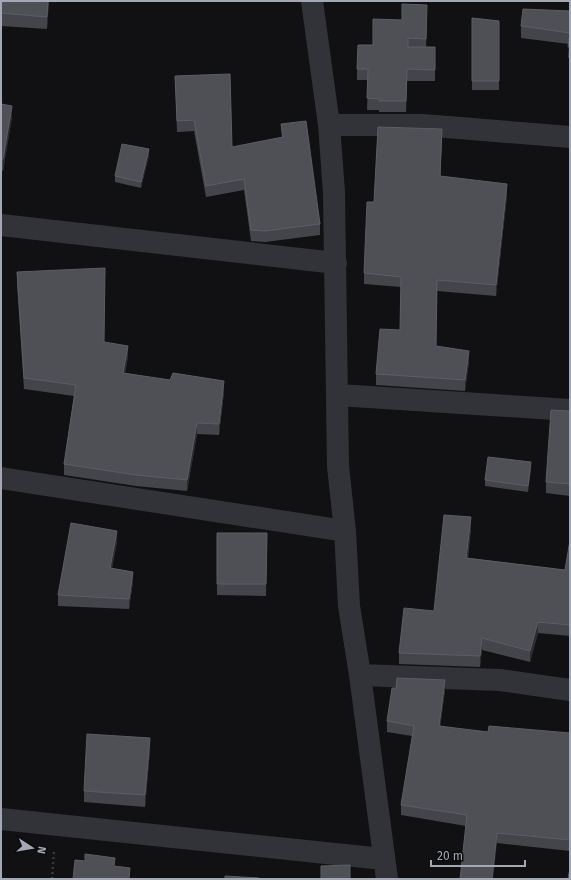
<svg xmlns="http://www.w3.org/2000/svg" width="571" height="880" viewBox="0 0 571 880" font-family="'Fira Sans',sans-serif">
<rect width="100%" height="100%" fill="#111113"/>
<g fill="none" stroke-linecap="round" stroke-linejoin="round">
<path stroke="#383a3f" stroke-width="2.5" stroke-dasharray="2 3" stroke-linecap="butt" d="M52 879 54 851"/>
<path stroke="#323338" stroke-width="22" d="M312 1 329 125 334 192 338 466 345 531 349 606 360 675 387 879
M329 125H423L570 137
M1 225 336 263
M338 395 570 410
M1 478 345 531
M360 675 500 680 570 690
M1 819 383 859"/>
</g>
<path fill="#44454b" d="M1 1H49L47 29 1 26Z
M570 11V58H568L569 44 521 38V26Z
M427 16 426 47H435V81H407L406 112H379V110H367L368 80H357V69L373 45 402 20Z
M472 18 499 21V90H472Z
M175 76 232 147 282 138 281 124 320 224V235L265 242 251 241 244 190 206 197 194 131 177 132Z
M1 104 12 117 3 171 1 170Z
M442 140 440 176 507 195 496 296 437 291 436 346 469 362 465 391 376 385V374L400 330 401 287 364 284V273L374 202Z
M149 155 141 188 115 182V176Z
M17 272 105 342 128 357 125 373 224 392 219 435 197 434 187 491 136 486 64 475V464L74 396 24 389 17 283Z
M570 411V496L546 493V482Z
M531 468 528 492 485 486V480Z
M471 528 468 558 565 570 570 540V636L538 633 530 662 482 650 480 667 399 664V653L434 611Z
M217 533H267L266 596 217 595Z
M117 542 112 568 133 582 129 609 58 606V595Z
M396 688 445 691 440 727 488 732 570 733V851L497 843 466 826 401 815V805L412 736 387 732V721Z
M150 750 145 807 84 802V791Z"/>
<path fill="#2b2c30" d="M48 1H49L47 29V17Z
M427 5V16L426 50V39Z
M12 106V117L3 171V159Z
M442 129V140L440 187V176Z
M149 149V155L141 188V182Z
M507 184V195L496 296V285Z
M128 346V357L123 384V373Z
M469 351V362L465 391V380Z
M224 381V392L219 435V424Z
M197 423V434L187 491V480Z
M531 462V468L528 492V486Z
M471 517V528L466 569V558Z
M117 531V542L110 579V568Z
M133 572V582L129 609V599Z
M538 622V633L530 662V651Z
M482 638V650L480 667V656Z
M445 680V691L439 737V726Z
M150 738V750L145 807V795Z
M497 833V843L493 879H492Z"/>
<path fill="#4e5056" stroke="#5b5e65" d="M1 1H48L47 17 1 13Z
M402 4 427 5 426 39 408 38V47H435V70L407 69 406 101H379V99L367 98 368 69H357L358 45H373V19L402 20Z
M523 9 570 11V47H568L570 33 521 26Z
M472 18 499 21V81H472Z
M230 74 232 147 283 137 281 124 306 121 320 224 265 231 251 230 244 179 206 186 194 120 177 121 175 76Z
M1 104 12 106 3 159H1Z
M378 127 442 129 440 176 507 184 496 285 437 280 436 346 469 351 465 380 376 374 380 329 400 330 401 277 364 273 367 202H374Z
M122 144 149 149 141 182 115 176Z
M105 268 104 342 128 346 123 373 170 380 173 373 224 381 219 424 197 423 187 480 136 475 64 464 76 385 24 378 17 272Z
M551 410 570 411V484L546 482Z
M488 457 531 462 528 486 485 480Z
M444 515 471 517 466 558 565 570 570 540V625L538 622 530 651 482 638 480 656 399 653 404 608 434 611Z
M71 523 117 531 110 568 133 572 129 599 58 595Z
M217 533H267L266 584H217Z
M397 678 445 680 439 726 488 732 489 726 570 733V840L497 833 492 879H460L467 815 401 805 414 726 387 721 392 688H396Z
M87 734 150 738 145 795 84 791Z
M85 854 115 858 114 866 130 868 129 879H73L75 860 85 861Z
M350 865V879H321V866Z
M570 868V879H568Z
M225 876 259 878V879H225Z"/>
<rect width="571" height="880" fill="none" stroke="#a2a8b4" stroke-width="4"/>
<g transform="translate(32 848) rotate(102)" stroke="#0c0c0e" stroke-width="3" paint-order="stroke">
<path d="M0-3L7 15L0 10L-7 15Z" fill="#a2a8b4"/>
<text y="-6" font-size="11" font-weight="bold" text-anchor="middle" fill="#a2a8b4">N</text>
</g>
<path d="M431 860v6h94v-6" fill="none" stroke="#a2a8b4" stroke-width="2"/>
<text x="437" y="860" font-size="12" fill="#a2a8b4" stroke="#0c0c0e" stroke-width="3" paint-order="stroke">20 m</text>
</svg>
